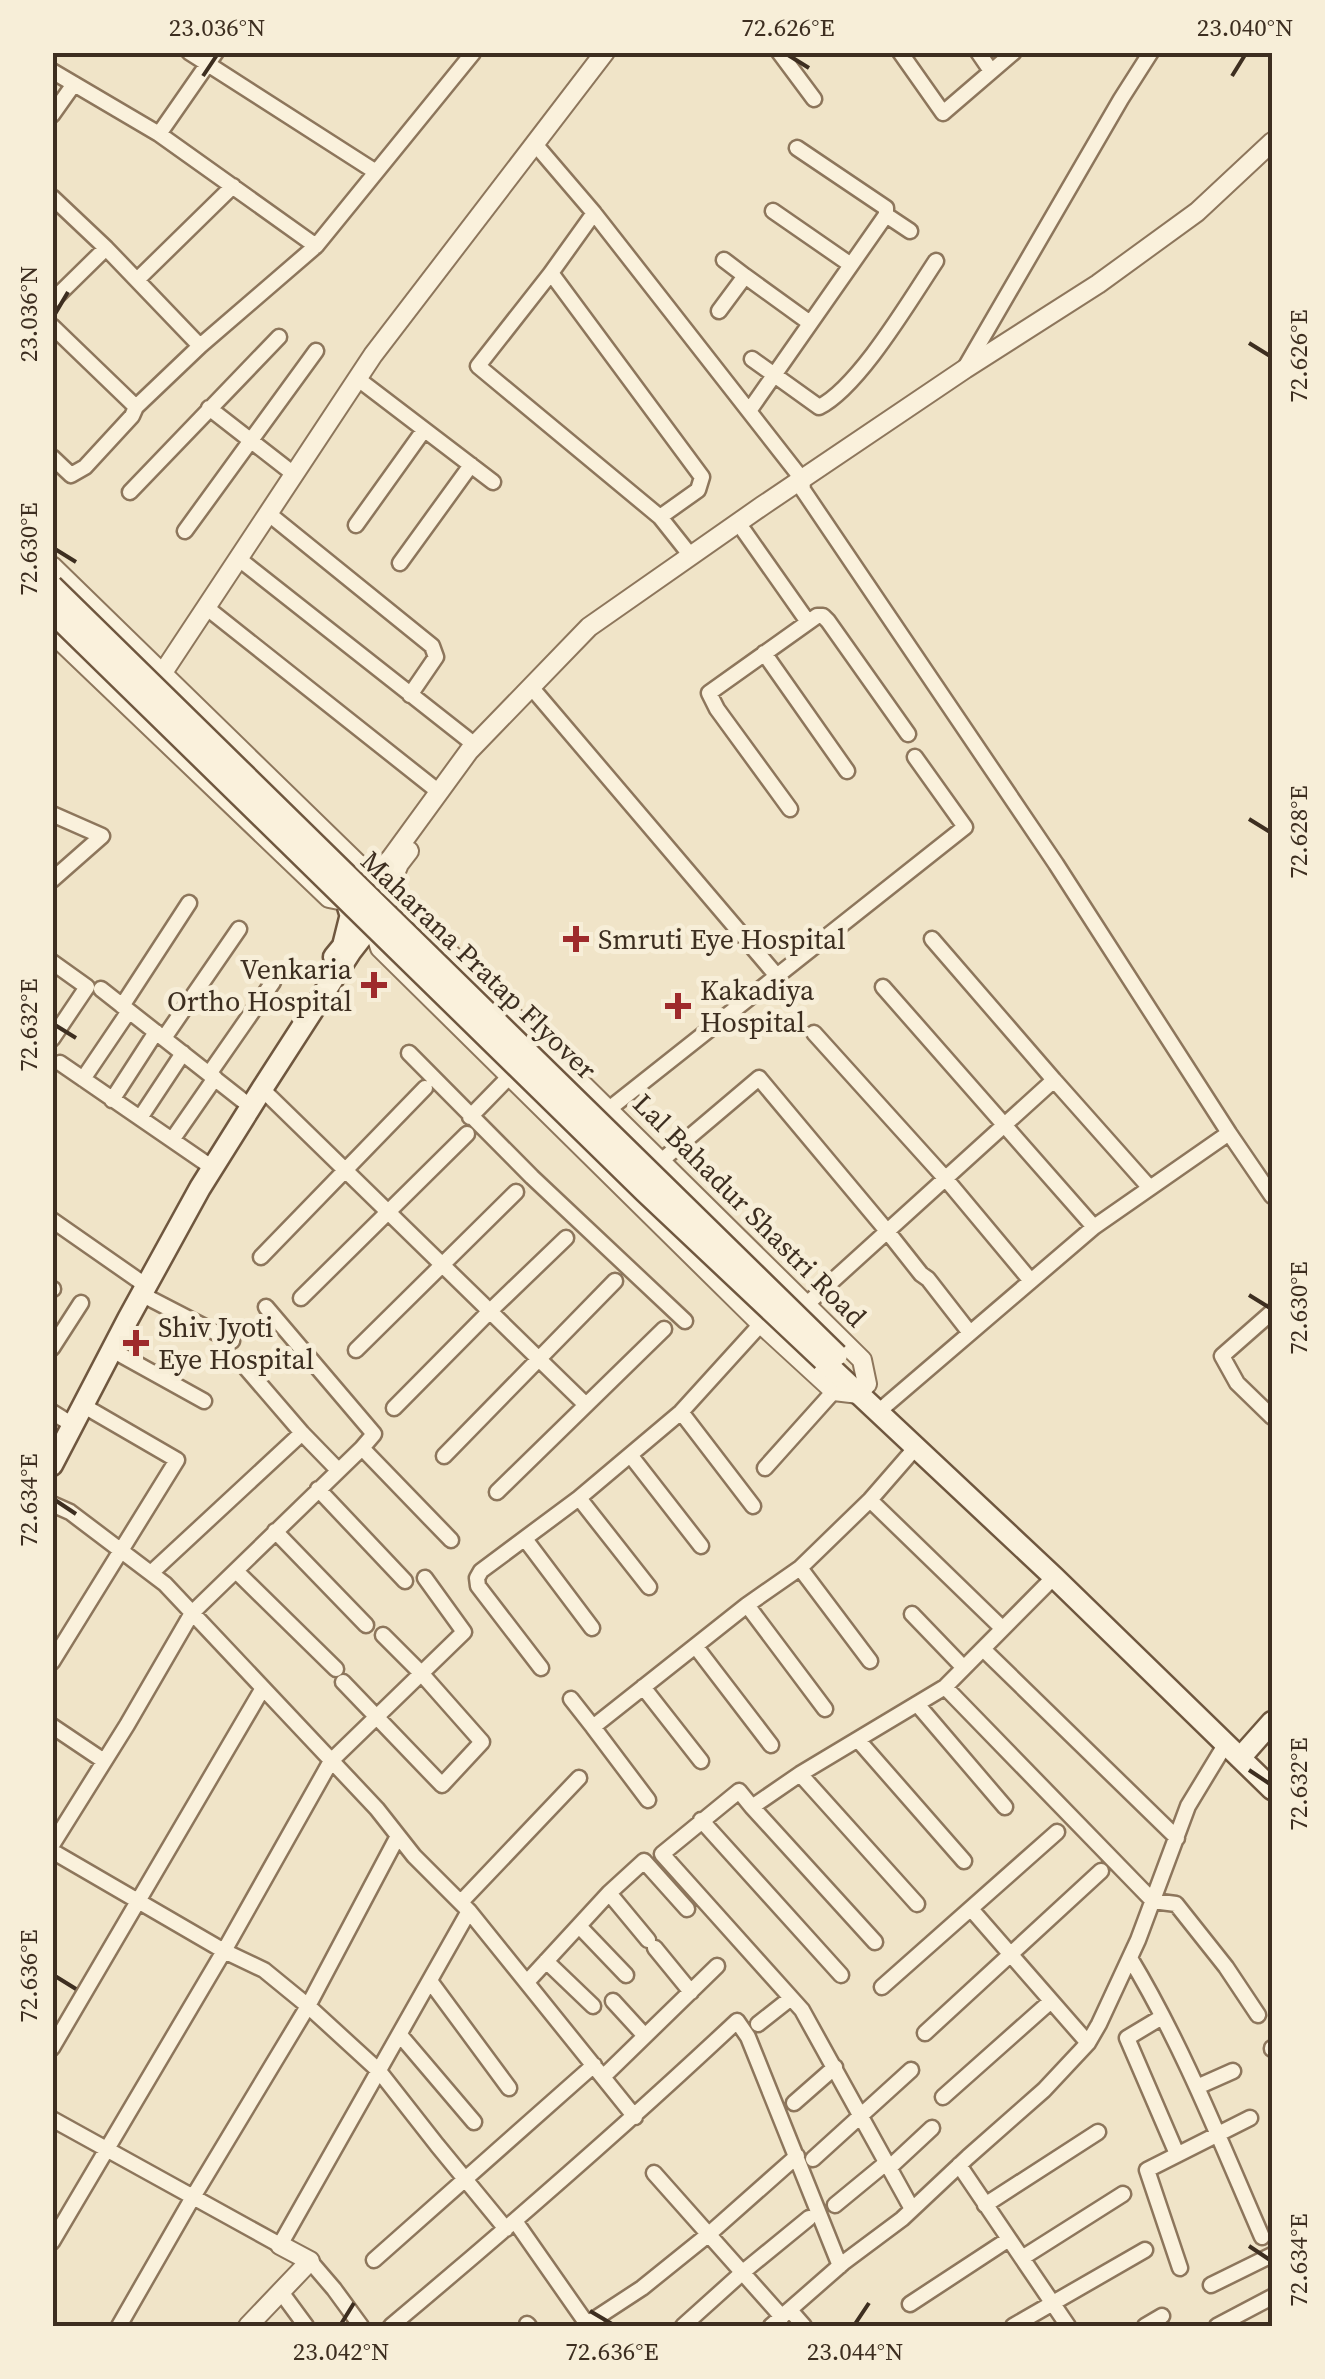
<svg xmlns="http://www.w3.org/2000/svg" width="1325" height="2379" viewBox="0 0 1325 2379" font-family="'Source Serif 4',serif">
<rect width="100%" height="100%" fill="#f0e4c8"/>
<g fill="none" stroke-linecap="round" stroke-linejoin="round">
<defs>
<path id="minor" d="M189 52 376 172
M779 52 814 99
M900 52 943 113 1014 52
M978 52 991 71
M52 71 159 134 216 52
M52 115 74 84
M159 134 316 246 473 53
M535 144 594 213 802 479 803 490 1056 864 1229 1133 1094 1227 878 1412
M797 148 886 208V215L910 231
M52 197 106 248 200 346
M773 211 851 265
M594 213 551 273 478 366 660 517 691 556
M724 260 745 276
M551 273 702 477 698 490 660 517
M137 280 233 186
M52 301 106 248
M719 311 745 276 810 323
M52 326 136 407 200 346 316 246
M752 359 819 407C859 387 910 300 936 261
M966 366 1121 99 1151 52
M358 379 493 482
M209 408 295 475
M749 411 886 215
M52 457 71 475 85 467 132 416 136 407
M130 492 279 337
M269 514 432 646 436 657 410 695
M356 525 424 430
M185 531 316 351
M744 531 808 622
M239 559 475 745
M400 563 471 465
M207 608 439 792
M764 653 847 771
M537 694 777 976
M790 809 717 709 709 693 817 616H823L828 621 908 734
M52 814 102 836 52 880
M52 962 87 987 52 1039
M883 987 1094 1227
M101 989 242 1100
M122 1006 189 903
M814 1033 945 1178 1031 1281
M164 1038 239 929
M409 1053 532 1177 685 1321
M60 1063 204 1162
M209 1074 273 982
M83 1079 129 1011
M1054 1080 1150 1188
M262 1089 585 1404
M112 1100 156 1032
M609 1109 965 827 915 757
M470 1117 509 1077
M140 1118 183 1053
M1229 1133 1272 1196
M172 1140 215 1078
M661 1161 759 1078 887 1231 921 1274 928 1279 970 1333
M52 1220 138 1280
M261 1257 425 1088
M52 1289H53
M141 1294 232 1341
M301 1298 467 1134
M807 1304 1054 1080 932 939
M1272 1312 1222 1356 1237 1383 1272 1417
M52 1348 81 1303
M112 1350 204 1401
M356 1350 516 1192
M240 1361 302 1433 338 1470
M394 1408 490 1311 566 1238
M52 1412 68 1422
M681 1412 753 1506
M362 1448 451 1540
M444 1456 615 1281
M631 1456 701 1546
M765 1468 834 1391
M318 1489 405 1581
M497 1492 664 1329
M579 1498 649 1587
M870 1500 1002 1628
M52 1504 70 1512 165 1584 377 1809 414 1856 469 1911 635 2117
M275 1531 366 1625
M525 1539 592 1628
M800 1568 870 1661
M236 1571 336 1669
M151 1573 302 1433
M747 1605 825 1709
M912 1614 964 1668
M696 1647 771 1745
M983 1649 1177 1838
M52 1662 177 1460 84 1406
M541 1668 478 1586 477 1578 481 1571 579 1498 681 1412 761 1324
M343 1682 442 1785 482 1742 421 1673 383 1635
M643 1687 701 1761
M945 1687 1153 1901 1176 1904 1226 1967 1258 2015
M571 1699 593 1727 747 1605 800 1568 870 1500 917 1446
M917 1704 1005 1807
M52 1726 104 1761
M593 1727 648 1800
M858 1740 964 1861
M800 1774 917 1904
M752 1807 875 1942
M701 1820 841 1975
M52 1845 127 1725 192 1613 362 1448 374 1434 266 1307
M52 1851 224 1951 264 1970 308 2006 379 2071 437 2145 506 2229
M609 1893 648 1940
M461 1902 579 1778
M971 1909 1088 2043
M579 1926 626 1975
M655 1948 691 1992
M1130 1958C1183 2046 1221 2143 1262 2237
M546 1961 593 2006
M430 1981 509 2088
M527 1982 609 1893 644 1861 687 1909
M882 1987 1057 1832
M613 2001 645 2036
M1162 2017 1127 2038 1177 2154
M758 2024 791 1998
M925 2033 1101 1871
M400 2035 474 2122
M52 2048 263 1688
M1272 2048V2049
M603 2077 717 1966
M1197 2087 1233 2071
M943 2097 1051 2001
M794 2103 835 2067
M52 2119 280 2245 469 1911
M813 2159 911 2070
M959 2165 1068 2326
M889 2168 932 2128
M654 2173 782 2317
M835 2205 886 2163
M985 2205 1098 2132
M912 2209 802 2010 662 1854 739 1791 752 1807 800 1774 945 1687 1054 1577
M515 2221 587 2324 642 2288 709 2234 797 2156
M52 2242 224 1951 331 1761 464 1632 425 1578
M1022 2258 1123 2194
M374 2260 594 2065
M310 2261 334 2289 361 2326
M1180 2268 1147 2170 1250 2118
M1211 2285 1272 2255
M281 2292 306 2326
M910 2304 1009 2239
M790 2310 804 2326
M527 2324 529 2326
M119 2326 193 2197 308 2006 398 1836
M391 2326C509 2227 625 2126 737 2021L748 2037 840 2266
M683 2326 743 2272 809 2218
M771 2326 843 2263 902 2219 968 2157 1044 2090 1088 2043 1099 2024 1138 1940 1188 1806 1225 1745
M1013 2326 1145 2250
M1145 2326 1162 2316
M1217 2326 1272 2297"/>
<path id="tertiary" d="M52 566 358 864 368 883 391 858 469 751 589 627 762 506 965 369 1098 284 1197 212 1272 142
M52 633 329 898 349 902
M162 674 373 355 605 52
M387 893 399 864 409 851
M390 906 412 916 862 1360 867 1384
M372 924 380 948 761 1324 834 1391 859 1394
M248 2326 310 2261 280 2245"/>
<path id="secondary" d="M348 904a21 21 0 1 1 42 0a21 21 0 1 1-42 0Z
M334 957 343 946 351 914
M828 1365 1054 1577 1272 1789
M52 1465 128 1319 200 1188 262 1089 351 951 372 924
M1240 1758 1272 1722"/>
</defs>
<use href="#minor" stroke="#8d765c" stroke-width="19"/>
<use href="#tertiary" stroke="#8d765c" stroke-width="22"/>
<use href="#secondary" stroke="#6f573f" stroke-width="25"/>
<use href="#minor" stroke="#faf1dc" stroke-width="14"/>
<use href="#tertiary" stroke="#faf1dc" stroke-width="18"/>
<use href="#secondary" stroke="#faf1dc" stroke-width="20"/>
<defs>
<path id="secondary-bridge" d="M52 586 837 1355
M52 612 645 1192 823 1360"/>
</defs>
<use href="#secondary-bridge" stroke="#6f573f" stroke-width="25" stroke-linecap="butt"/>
<use href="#secondary-bridge" stroke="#faf1dc" stroke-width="20"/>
</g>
<path fill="none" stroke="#3d2e20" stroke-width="4" d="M788 55 809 68M203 76 217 55M1232 76 1245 55M55 314 68 292M1249 343 1270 356M55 549 76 562M1249 819 1270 832M55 1025 76 1038M1249 1295 1270 1308M55 1500 76 1514M1249 1770 1270 1784M55 1976 76 1989M1249 2246 1270 2260M590 2311 612 2324M341 2324 354 2303M855 2324 869 2303"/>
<g fill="#9e2a2b" stroke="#f7eed8" stroke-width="4">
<path d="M571 924h10v10h10v10h-10v10h-10v-10h-10v-10h10z"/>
<path d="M369 970h10v10h10v10h-10v10h-10v-10h-10v-10h10z"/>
<path d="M673 991h10v10h10v10h-10v10h-10v-10h-10v-10h10z"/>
<path d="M131 1328h10v10h10v10h-10v10h-10v-10h-10v-10h10z"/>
</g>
<g text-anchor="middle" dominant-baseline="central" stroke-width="10" stroke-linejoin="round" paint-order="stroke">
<g font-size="28" fill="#3d2e20" stroke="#f7eed8" text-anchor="start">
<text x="598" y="939">Smruti Eye Hospital</text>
<text x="352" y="969" text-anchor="end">Venkaria<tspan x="352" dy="32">Ortho Hospital</tspan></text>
<text x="700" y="990">Kakadiya<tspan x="700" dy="32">Hospital</tspan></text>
<text x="158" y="1327">Shiv Jyoti<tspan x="158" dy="32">Eye Hospital</tspan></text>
</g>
<g font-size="28" fill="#3d2e20" stroke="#f7eed8">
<text transform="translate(479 965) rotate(44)">Maharana Pratap Flyover</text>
<text transform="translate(750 1210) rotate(45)">Lal Bahadur Shastri Road</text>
</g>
</g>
<rect width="1325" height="2379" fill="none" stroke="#f7eed8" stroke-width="110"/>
<rect x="55" y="55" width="1215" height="2269" fill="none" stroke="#3d2e20" stroke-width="4"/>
<g font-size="25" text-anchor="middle" fill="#3d2e20">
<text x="217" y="36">23.036°N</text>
<text x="788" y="36">72.626°E</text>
<text x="1245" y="36">23.040°N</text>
<text transform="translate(28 314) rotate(-90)" y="9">23.036°N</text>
<text transform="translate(1298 356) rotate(-90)" y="9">72.626°E</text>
<text transform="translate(28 549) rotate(-90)" y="9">72.630°E</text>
<text transform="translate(1298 832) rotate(-90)" y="9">72.628°E</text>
<text transform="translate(28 1025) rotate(-90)" y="9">72.632°E</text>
<text transform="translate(1298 1308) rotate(-90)" y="9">72.630°E</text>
<text transform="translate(28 1500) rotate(-90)" y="9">72.634°E</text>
<text transform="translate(1298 1784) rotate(-90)" y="9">72.632°E</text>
<text transform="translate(28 1976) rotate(-90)" y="9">72.636°E</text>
<text transform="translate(1298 2260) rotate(-90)" y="9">72.634°E</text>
<text x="341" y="2360">23.042°N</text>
<text x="612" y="2360">72.636°E</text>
<text x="855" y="2360">23.044°N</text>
</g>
</svg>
